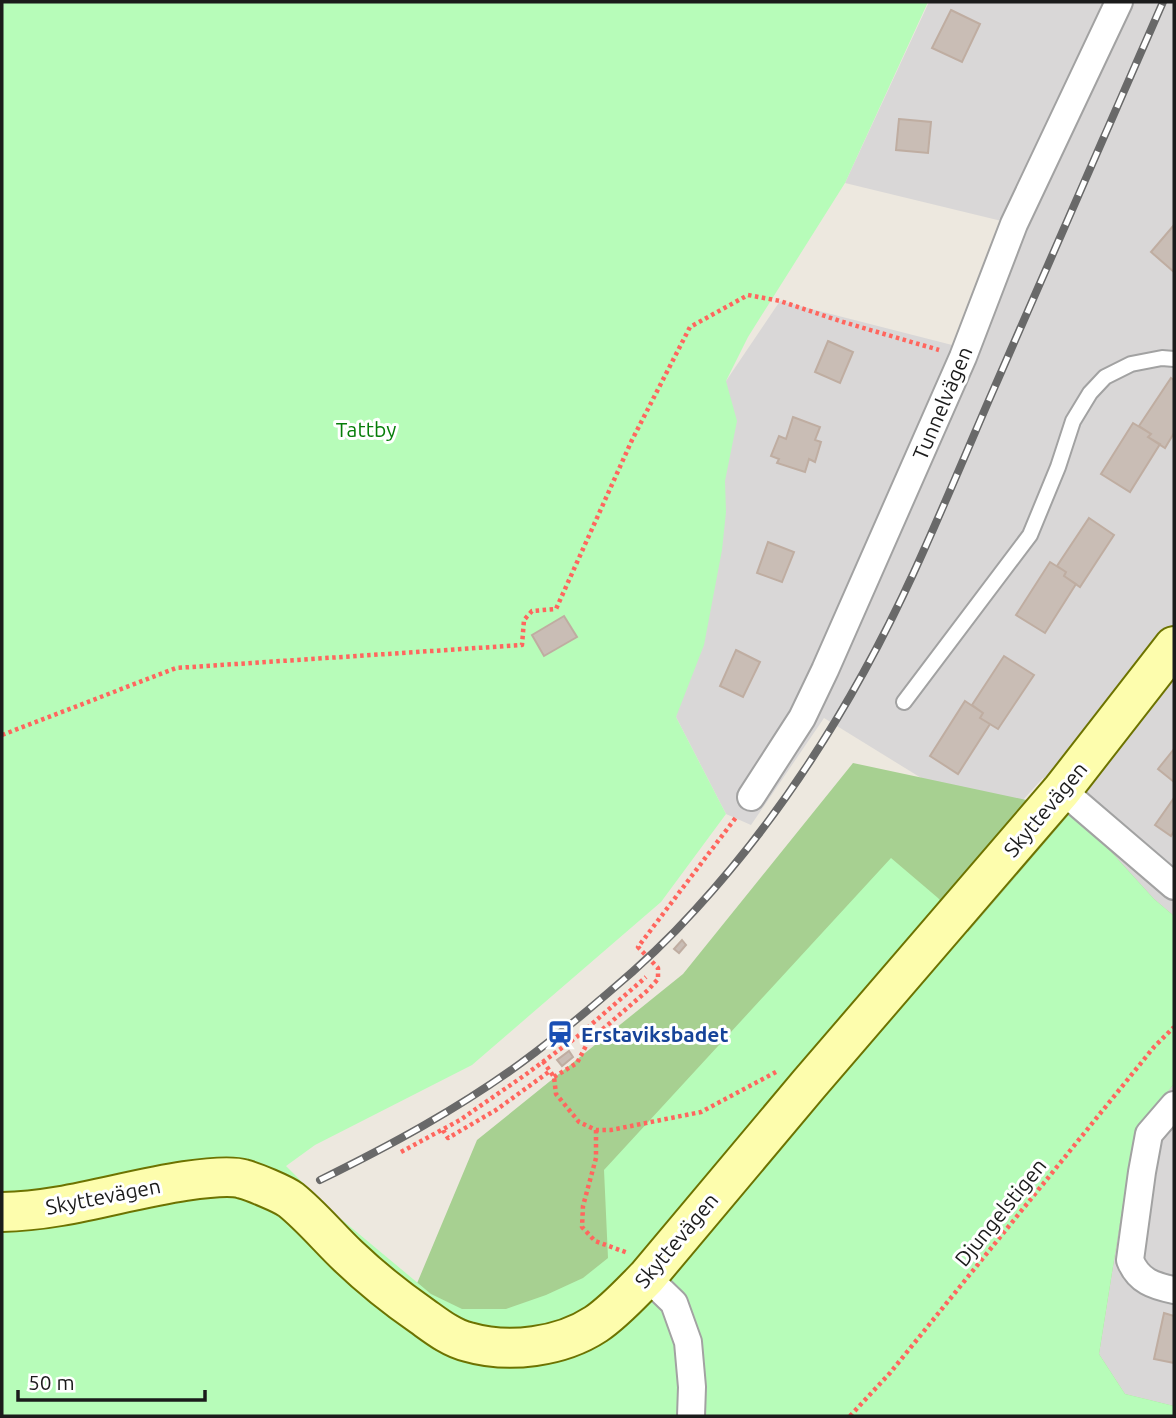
<svg xmlns="http://www.w3.org/2000/svg" width="1176" height="1418" viewBox="0 0 1176 1418" font-family="Ubuntu,sans-serif">
<rect width="100%" height="100%" fill="#ede8df"/>
<path fill="#d9d7d7" d="M929 2H1174V916L1154 899 1043 778 999 826 824 718 751 825 726 814 676 717 726 381 780 301 956 346 1014 224 845 183Z
M1174 1084V1406L1125 1394 1099 1354 1135 1128Z"/>
<path fill="#a7d091" d="M853 763 1073 810 1154 899 1174 916V1084L1135 1129 1099 1354 1125 1394 1174 1406V1416H2V1231L400 1324 477 1140 683 974Z"/>
<path fill="#b7fcb9" d="M2 2H928L845 183 748 337 726 381 737 421 725 481 726 512 722 550 704 645 676 717 726 814 661 902 472 1065 315 1145 286 1166 329 1209 431 1294 462 1309H506L546 1295 583 1278 608 1258 604 1170 891 858 938 898 968 932 1073 810 1154 899 1174 916V1084L1135 1129 1099 1354 1125 1394 1174 1406V1416H2Z"/>
<path fill="#c9bdb5" stroke="#bfada1" stroke-width="2" d="M951 10 980 24 962 62 932 48Z
M899 119 931 122 928 153 896 150Z
M1174 225V272L1151 252Z
M828 341 853 352 840 383 815 372Z
M1171 378 1174 380V433L1165 448 1148 437 1151 434 1139 426Z
M793 417 820 427 815 440 821 442 815 462 809 459 805 472 777 463 779 459 771 456 779 436 786 439Z
M1133 423 1151 434 1148 437 1160 444 1130 492 1101 474Z
M1089 518 1114 535 1080 587 1064 576 1066 572 1057 566Z
M768 542 794 552 782 582 757 573Z
M1050 562 1066 572 1064 576 1076 584 1045 633 1016 615Z
M564 616 577 637 544 656 532 635Z
M736 650 760 662 743 697 720 686Z
M1004 656 1034 675 998 729 980 718 983 713 972 705Z
M965 701 983 713 980 718 990 724 958 774 930 756Z
M1174 749V782L1158 769Z
M1174 798V831L1171 836 1155 825Z
M682 940 686 945 679 953 674 949Z
M569 1051 573 1057 562 1066 557 1060Z
M1164 1313 1174 1316V1363L1154 1359Z"/>
<g fill="none" stroke-linecap="round" stroke-linejoin="round">
<defs>
<path id="lane" d="M904 702 1030 535 1058 467 1073 421 1090 393 1105 377 1131 364 1162 358 1174 359"/>
<path id="street" d="M1062 790 1174 886
M751 797 802 718 825 670 963 357 1014 224 1119 2
M1174 1105 1149 1134 1142 1172 1130 1260C1138 1281 1154 1286 1174 1290
M647 1277 674 1303 688 1342 692 1387 691 1416"/>
<path id="secondary" d="M2 1212C64 1211 124 1190 185 1181 199 1179 230 1175 243 1179 254 1182 283 1194 291 1200 312 1217 329 1238 348 1256 371 1278 396 1298 422 1316 436 1326 451 1338 468 1342 509 1354 561 1347 596 1324 615 1311 631 1293 647 1277L809 1084 1062 790 1174 646"/>
</defs>
<use href="#lane" stroke="#a2a2a2" stroke-width="18"/>
<use href="#street" stroke="#a2a2a2" stroke-width="30"/>
<use href="#secondary" stroke="#6d7300" stroke-width="42"/>
<path stroke="#ff665e" stroke-width="4.5" stroke-dasharray="3.5 3.5" stroke-linecap="butt" d="M2 735 176 668 522 645 524 620 532 611 556 609 632 440 690 327 748 295 780 301 843 322 939 350
M543 1061 554 1077 556 1094 579 1122 596 1130H611L701 1112 776 1072
M554 1077 577 1063 588 1042 648 990 658 979V968L638 947 737 816
M443 1130 448 1138 496 1110 550 1071
M596 1130V1158L583 1206 582 1227 595 1241 628 1253
M401 1152 460 1120 525 1075 578 1036 646 977
M850 1416 890 1373 1154 1047 1174 1027"/>
<use href="#lane" stroke="#fff" stroke-width="14"/>
<use href="#street" stroke="#fff" stroke-width="26"/>
<use href="#secondary" stroke="#fdfdad" stroke-width="38"/>
<defs>
<path id="rail" d="M320 1180C389 1146 458 1109 521 1063 551 1041 580 1017 608 993 639 967 668 940 695 910 786 811 858 694 914 572 941 513 966 453 992 393 1049 263 1106 132 1163 2"/>
</defs>
<use href="#rail" stroke="#696969" stroke-width="8"/>
<use href="#rail" stroke="#fff" stroke-width="5" stroke-dasharray="16" stroke-linecap="butt"/>
</g>
<defs>
<symbol id="station-bare" viewBox="-9 -9 18 18"><path d="M-3-6H3Q5-6 5-4V2Q5 4 3 4L4.5 6H3L1.5 4h-3L-3 6H-4.5L-3 4Q-5 4-5 2V-4Q-5-6-3-6ZM-3.5-4v3h7v-3ZM-3.5 1v1.5H-2V1ZM2 1v1.5H3.5V1Z" fill="#1a4fb4" stroke="#fff" stroke-width="2.5" paint-order="stroke"/></symbol>
</defs>
<g fill-rule="evenodd">
<use href="#station-bare" x="541" y="1015" width="38" height="38"/>
</g>
<g text-anchor="middle" dominant-baseline="central" stroke-width="6" stroke-linejoin="round" paint-order="stroke">
<g font-size="21" fill="#1b1b1b" stroke="#fff">
<text transform="translate(942 403) rotate(-67)">Tunnelvägen</text>
<text transform="translate(1045 809) rotate(-50)">Skyttevägen</text>
<text transform="translate(103 1196) rotate(-11)">Skyttevägen</text>
<text transform="translate(1000 1212) rotate(-51)">Djungelstigen</text>
<text transform="translate(676 1240) rotate(-50)">Skyttevägen</text>
</g>
<g font-size="21" fill="#057d08" stroke="#fff">
<text x="366" y="429">Tattby</text>
</g>
<g font-size="21" font-weight="bold" fill="#164399" stroke="#fff" text-anchor="start">
<text x="581" y="1034">Erstaviksbadet</text>
</g>
</g>
<rect width="1176" height="1418" fill="none" stroke="#1b1b1b" stroke-width="7"/>
<path d="M18 1390v10h187v-10" fill="none" stroke="#1b1b1b" stroke-width="3.5"/>
<text x="28" y="1390" font-size="21" fill="#1b1b1b" stroke="#ffffff" stroke-width="5" paint-order="stroke">50 m</text>
</svg>
